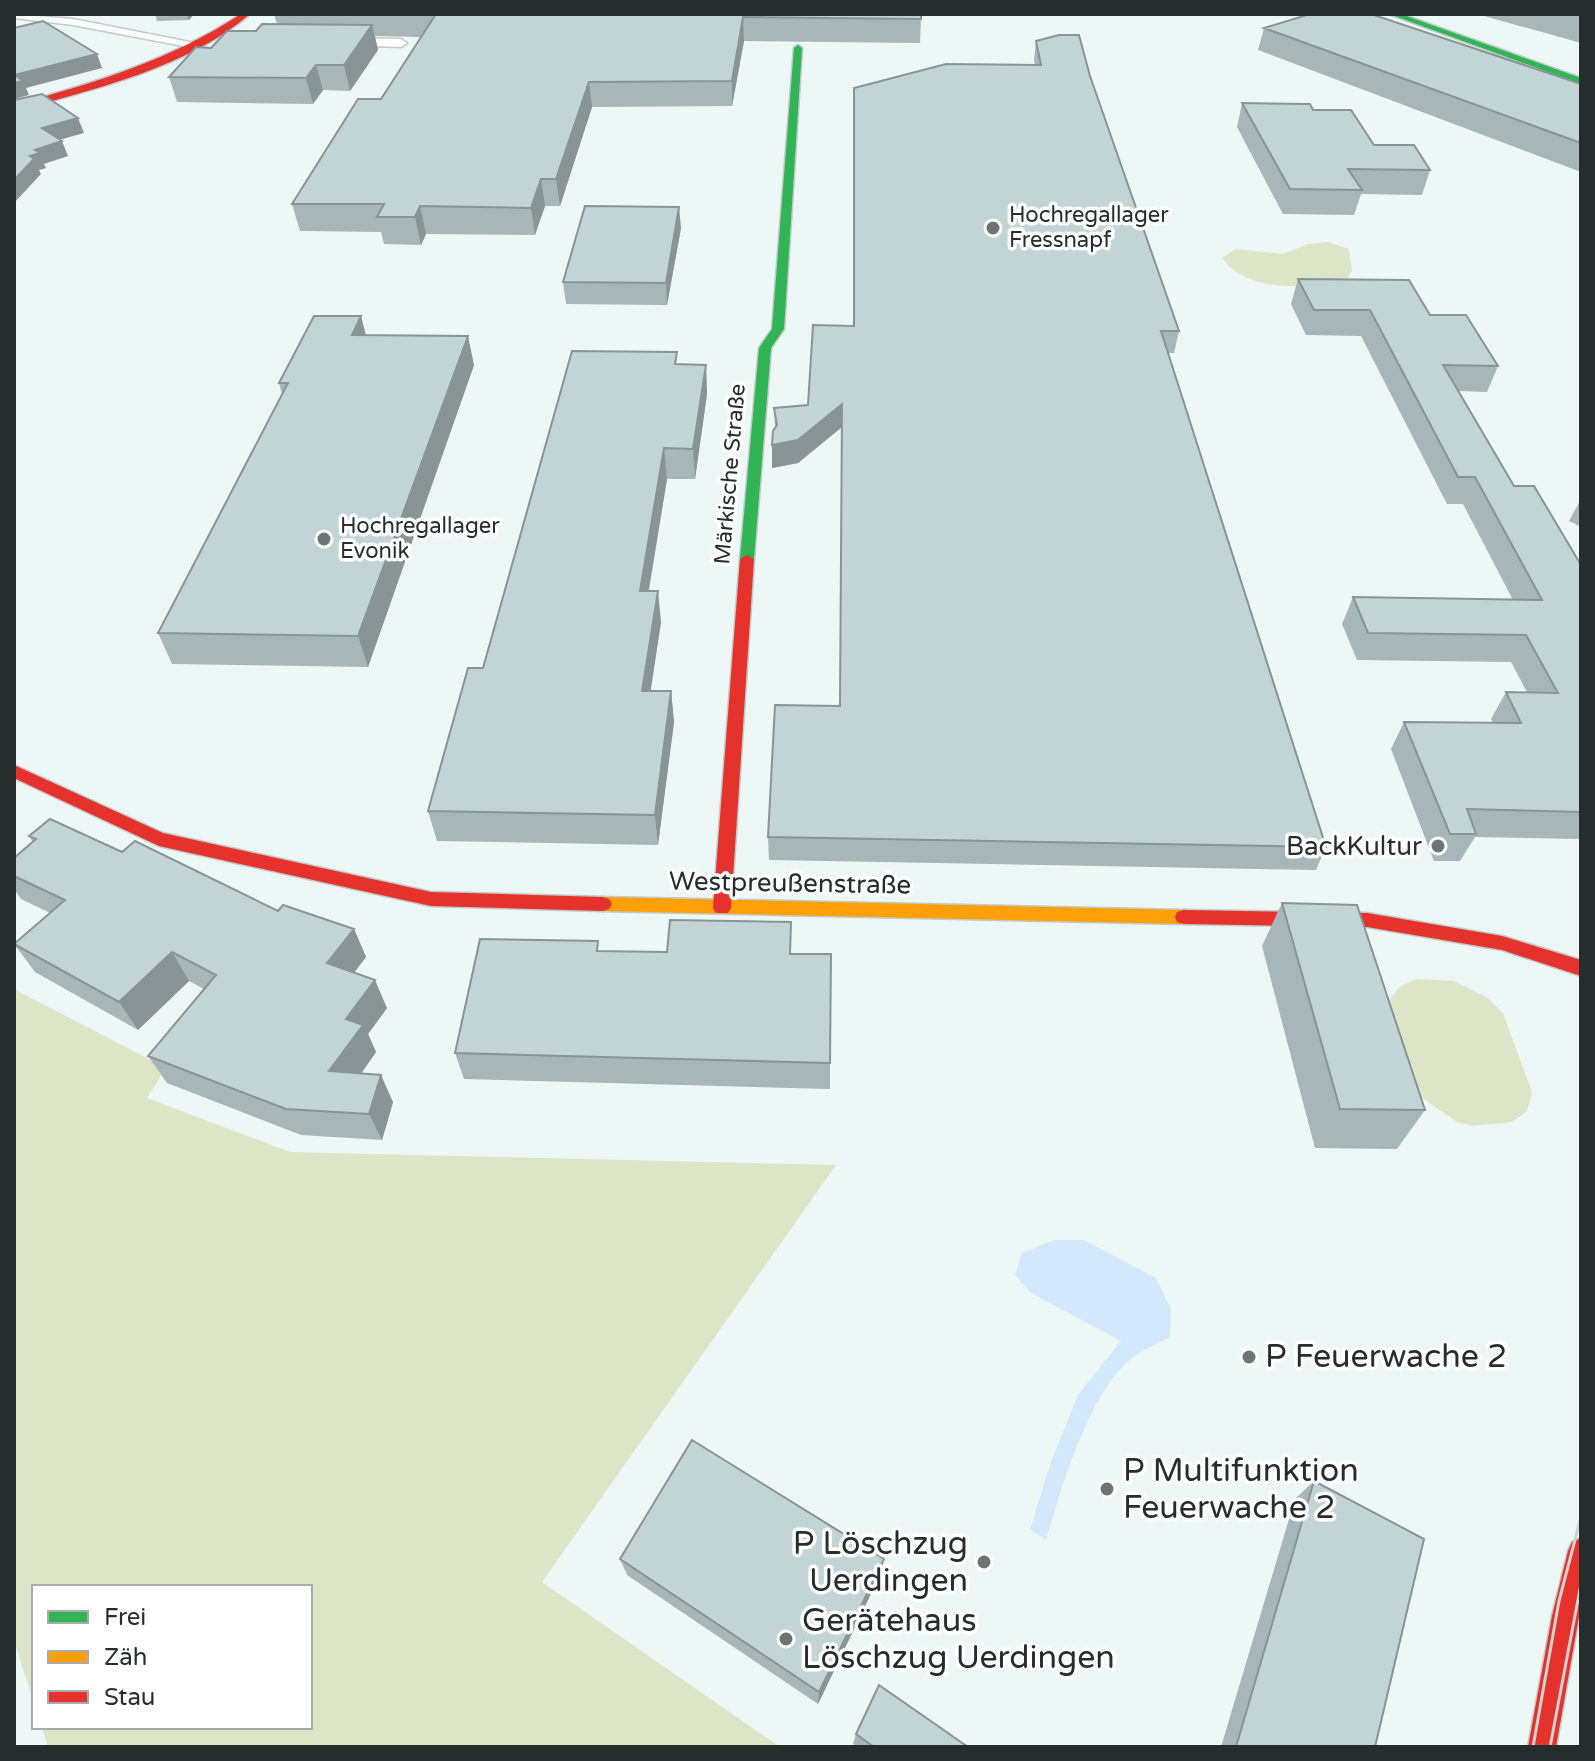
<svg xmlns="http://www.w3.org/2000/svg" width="1595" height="1761" viewBox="0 0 1595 1761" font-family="'Varela Round',sans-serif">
<rect width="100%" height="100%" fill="#edf8f6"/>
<path fill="#dde5c8" d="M1327 242 1349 249 1352 271 1344 284C1305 286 1248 294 1222 258L1236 249 1283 254 1308 244Z
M1417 979 1454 981 1488 998 1503 1013 1532 1092 1527 1111 1512 1122 1472 1126 1457 1122 1421 1097 1409 1084 1387 1013 1391 997 1401 986Z
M14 989 166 1068 147 1098 290 1152 836 1165 542 1582 780 1747H48L42 1727H310V1587H34V1703L14 1641Z"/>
<path fill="#d3e8fa" d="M1054 1240H1084L1156 1278 1171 1309 1170 1337C1159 1343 1147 1348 1137 1354 1090 1386 1062 1487 1046 1540L1030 1529 1051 1462 1078 1395 1121 1341 1031 1293 1015 1275 1022 1253Z"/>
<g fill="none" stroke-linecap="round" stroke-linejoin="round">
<defs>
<path id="street" d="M14 14 73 19 205 45 199 49 73 25 14 18Z
M342 38 401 39 407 43 401 47 338 45V39Z"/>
<path id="fast" d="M1389 14H1401L1581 78V84Z
M798 45 802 48 784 329 771 348 754 559 747 563 740 559 759 348 772 329 794 48Z"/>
<path id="slow" d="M603 897 1184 910 1191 912 1193 917 1191 922 1184 924 603 911 597 909 594 904 597 899Z"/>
<path id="jam" d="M241 14H250C189 67 90 91 14 111V105C94 83 171 60 241 14Z
M747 555 754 559 731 908 728 913H716L713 908 740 559Z
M14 765 163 833 431 892 603 897 609 899 612 904 609 909 603 911 431 906 159 846 14 778Z
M1184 910 1367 913 1502 936 1581 960V976L1502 950 1367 927 1184 924 1177 922 1175 917 1177 912Z
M1581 1538V1605L1556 1747H1528L1552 1616 1568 1551 1572 1542Z"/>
</defs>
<use href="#street" stroke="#c2cbc9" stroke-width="3"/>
<use href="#fast" stroke="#c2cbc9" stroke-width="3"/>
<use href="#slow" stroke="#c2cbc9" stroke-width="3"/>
<use href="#jam" stroke="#c2cbc9" stroke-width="3"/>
<use href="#street" fill="#fcfefe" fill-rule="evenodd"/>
<use href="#fast" fill="#30b455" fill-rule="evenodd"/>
<use href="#slow" fill="#ff9f0a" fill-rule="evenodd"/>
<use href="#jam" fill="#e5322d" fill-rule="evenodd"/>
<path stroke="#cfd2d1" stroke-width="3" d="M1533 1747 1559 1601 1581 1517
M1550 1747 1581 1584"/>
</g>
<path fill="#a7b6b8" d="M155 14H194L189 20 157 21Z
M274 14H921V19L920 43 744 41 732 106 592 107 560 206H545L535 235 426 234 421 245 384 244 381 232 300 231 292 204 381 99 421 37 375 36 378 50 350 91 323 90 313 104 177 102 169 77 211 48 277 24Z
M1477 14H1581V43Z
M1264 28 1581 84V172L1258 50Z
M1036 41 1090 76 1179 331 1174 353H1168L1326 847 1316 870 769 860 768 837 840 706 842 427 798 463 772 468V445L775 428 774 408 808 405 854 326V88L1035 65 1034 60Z
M1242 103 1313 110 1374 145 1430 170 1422 195 1361 194 1354 215 1283 214 1237 127Z
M681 228 667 305 566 304 563 282Z
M1298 279 1430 315 1498 366 1487 392 1459 391 1514 486 1581 565V839L1475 837 1460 861H1434L1391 749 1404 722 1493 723 1491 719 1506 692H1527L1511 662 1357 660 1342 624 1353 597 1513 600 1463 504H1447L1361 336 1306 335 1291 304Z
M361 316 366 335 474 365 368 667 172 664 158 633 282 394 279 383Z
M678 364 706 365 707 394 695 479H667L649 591 661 622 650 691H671L674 722 658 845 437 841 428 811 483 668Z
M1581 499V527L1569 521Z
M29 836 122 852 278 911 354 929 366 957 354 973 387 1008 368 1034 376 1052 361 1074 393 1102 382 1140 301 1135 167 1083 148 1056 204 989 189 981 138 1030 35 972 14 944 50 913 21 899 14 889V858L33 842Z
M1282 903 1425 1110 1397 1149 1315 1148 1262 946Z
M600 951 791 954 830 1063V1089L464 1079 455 1053Z
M1314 1481 1375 1747H1221L1295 1499Z
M620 1559H884L880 1575 818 1704 627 1575Z
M856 1734 968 1747H858L853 1744Z"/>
<path fill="#889496" d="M187 14H194L189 20Z
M743 17 744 41 732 106V81Z
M372 25 378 50 350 91 344 65Z
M97 54 102 68 26 88 29 95 14 99 15 75Z
M316 65 323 90 313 104 306 78Z
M589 82 592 107 560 206 556 179Z
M78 118 84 133 48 143 42 128Z
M62 141 68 156 44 164 46 168 39 170 41 174 14 203V180L30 156 35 150Z
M541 179 545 206 535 235 531 208Z
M420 206 426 234 421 245 415 217Z
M679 207 681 228 667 305 666 283Z
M361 316 368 346 352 335Z
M468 336 474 365 368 667 358 636Z
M706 365 707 394 695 479 693 449Z
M842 404V427L798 463 772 468V445Z
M664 448 667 479 643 622 640 591Z
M658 591 661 622 646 722 642 691Z
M671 691 674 722 658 845 655 815Z
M354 929 366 957 340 991 327 963Z
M172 952 189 981 138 1030 119 1002Z
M375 980 387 1008 368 1034 376 1052 343 1098 329 1071 346 1019Z
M381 1075 393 1102 382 1140 369 1114Z
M884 1559 880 1575 818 1704 819 1692Z"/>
<path fill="#c2d4d6" stroke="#889496" stroke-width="2" d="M436 14H921V19L743 17 732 81 589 82 556 179H541L531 208 420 206 415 217H377L384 204H292L358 99H381Z
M1310 14H1371L1581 84V143L1264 28Z
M43 21 97 54 15 75 23 81 14 83V28Z
M262 24 372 25 344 65H316L306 78 169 77 196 47 211 48 227 31H256Z
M1059 35H1079L1090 76 1179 331H1161L1326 847 768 837 775 705 840 706 842 404 798 440 772 445 773 431 777 425 774 408 808 405 813 325 854 326V88L946 64 1041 65 1036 41Z
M42 94 78 118 42 128 62 141 35 150 40 153 30 156 34 159 14 180V100Z
M1242 103 1310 104 1313 110H1351L1374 145H1414L1430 170 1348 169 1362 190 1290 189Z
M585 206 679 207 666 283 563 282Z
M1298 279 1409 280 1430 315H1466L1498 366 1443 365 1514 486H1534L1581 565V812L1467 809 1476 834H1450L1404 722 1521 723 1506 692 1558 693 1526 635 1368 633 1353 597 1542 600 1475 477H1458L1370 310H1314Z
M314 316H361L352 335 468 336 358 636 158 633 288 383H279Z
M572 351 677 352 675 364 706 365 693 449 664 448 640 591H658L642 691H671L655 815 428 811 468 668H483Z
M50 819 122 852 135 841 278 911 283 905 354 929 327 963 375 980 346 1019 363 1025 329 1071 381 1075 369 1114 286 1109 148 1056 216 975 172 952 119 1002 14 944 65 900 14 876V858L36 839 29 836Z
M1282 903 1357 905 1425 1110 1340 1109Z
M670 920 791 922 790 954H831L830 1063 455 1053 480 939 598 941 597 951 667 952Z
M692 1440 884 1559 819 1692 620 1559Z
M1314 1481 1424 1539 1375 1747H1236Z
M879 1685 968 1747H874L856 1734Z"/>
<g fill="#6c7573" stroke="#fff" stroke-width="3">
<circle cx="993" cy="228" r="8"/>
<circle cx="324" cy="539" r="8"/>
<circle cx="1438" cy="846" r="8"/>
<circle cx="1249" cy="1357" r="8"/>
<circle cx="1107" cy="1489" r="8"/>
<circle cx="984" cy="1562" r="8"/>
<circle cx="786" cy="1639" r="8"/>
</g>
<g text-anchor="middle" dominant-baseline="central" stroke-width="7" stroke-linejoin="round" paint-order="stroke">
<g font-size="22" fill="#262e2d" stroke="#fff" text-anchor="start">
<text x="1009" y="215">Hochregallager<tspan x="1009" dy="25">Fressnapf</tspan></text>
<text x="340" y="526">Hochregallager<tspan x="340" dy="25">Evonik</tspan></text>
</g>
<g font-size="22" fill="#262e2d" stroke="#fff">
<text transform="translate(730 474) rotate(-85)">Märkische Straße</text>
</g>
<g font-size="26" fill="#262e2d" stroke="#fff" text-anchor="end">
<text x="1422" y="846">BackKultur</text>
</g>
<g font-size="26" fill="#262e2d" stroke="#fff">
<text transform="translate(790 883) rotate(1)">Westpreußenstraße</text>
</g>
<g font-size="32" fill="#262e2d" stroke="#fff" text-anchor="start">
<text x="1265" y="1357">P Feuerwache 2</text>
<text x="1123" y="1471">P Multifunktion<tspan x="1123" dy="37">Feuerwache 2</tspan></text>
<text x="968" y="1544" text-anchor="end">P Löschzug<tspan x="968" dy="37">Uerdingen</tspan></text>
<text x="802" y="1621">Gerätehaus<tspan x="802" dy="37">Löschzug Uerdingen</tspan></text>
</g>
</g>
<rect width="1595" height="1761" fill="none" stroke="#262e2d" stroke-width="32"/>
<rect x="32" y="1585" width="280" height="144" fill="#ffffff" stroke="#a8abab" stroke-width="2"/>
<rect x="48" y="1611" width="40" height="12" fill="#30b455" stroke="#a8abab" stroke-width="2"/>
<text x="104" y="1625" font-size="24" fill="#262e2d">Frei</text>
<rect x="48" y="1651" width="40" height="12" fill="#ff9f0a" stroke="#a8abab" stroke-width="2"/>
<text x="104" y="1665" font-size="24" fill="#262e2d">Zäh</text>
<rect x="48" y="1691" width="40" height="12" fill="#e5322d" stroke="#a8abab" stroke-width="2"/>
<text x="104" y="1705" font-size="24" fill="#262e2d">Stau</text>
</svg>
